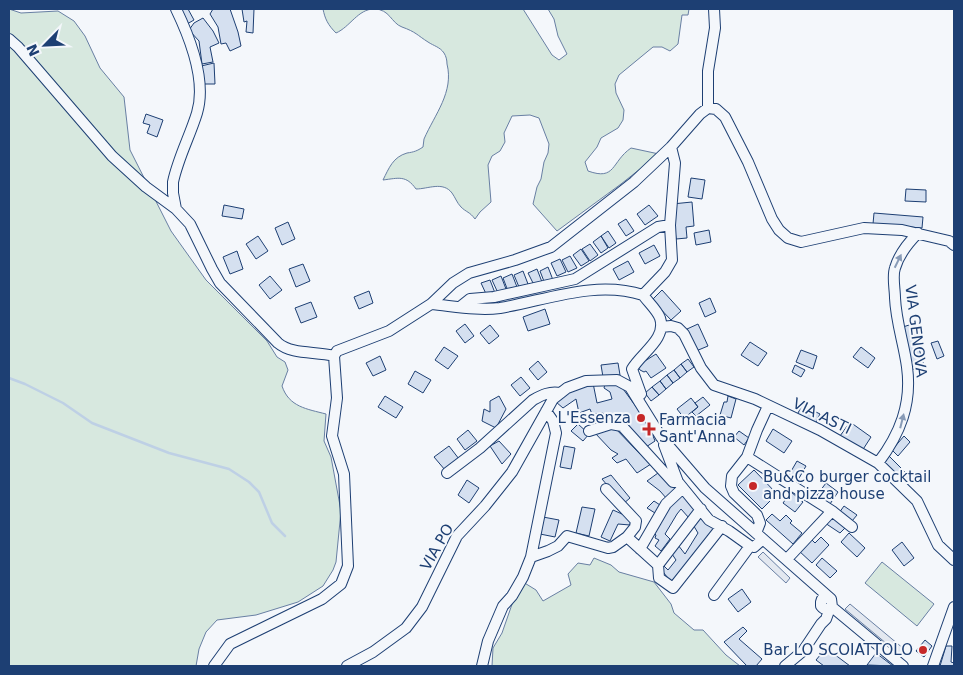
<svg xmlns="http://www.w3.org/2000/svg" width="963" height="675" viewBox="0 0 963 675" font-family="'DejaVu Sans',sans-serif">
<rect width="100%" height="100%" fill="#f4f7fb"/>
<path fill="#d7e8df" stroke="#687fa3" d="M9 9 21 13 58 11 74 21 85 36 100 68 124 97 130 150 171 231 206 280 267 341 277 357 285 362 288 370 282 386C289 407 307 409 326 414L324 441 331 457 341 511 336 562 333 570 323 586 298 602 256 615 217 620 206 632 199 649 196 666H9Z
M323 9H523L552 55 559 60 567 54 558 36 554 19 548 9H689L688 15H682L678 44 670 51 662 47H653L619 75 615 84 616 93 624 110 623 120 618 128 601 138 597 147 585 162 588 171C616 181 611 162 631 148L659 154 621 184 557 231 533 204 537 187 541 179 544 162 548 153 549 144 539 118 530 115 512 116 504 133 505 142 500 151 492 156 488 165 491 202 480 212 475 219C470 212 466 212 461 207 457 203 455 197 452 193 443 181 428 189 416 189 406 175 399 178 383 180 389 168 393 157 407 153 414 152 417 151 423 147L424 139C435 114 454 92 447 64 447 60 446 56 444 53 440 47 434 46 428 42 417 35 416 32 402 27 391 23 390 9 374 9 358 9 350 27 336 33 328 25 325 19 323 9Z
M594 558 611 565 619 572 654 582 671 604 674 613 694 630H703L726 655 740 666H492L493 648 502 633 517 590 523 582 536 590 543 601 571 585 568 574 578 563 590 565Z
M882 562 934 604 917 626 865 583Z"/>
<path fill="#e3e8f0" stroke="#687fa3" d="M763 552 790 578 786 583 758 557Z
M850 604 904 649 899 654 845 609Z"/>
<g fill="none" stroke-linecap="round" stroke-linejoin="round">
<path stroke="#bed0e5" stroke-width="2.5" d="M9 378 25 384 63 403 92 423 169 453 229 469 249 482 259 492 272 523 285 536"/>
</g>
<path fill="#d5e0f0" stroke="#1d3f73" d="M179 9H188L194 20 187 24Z
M213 9H230L238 32 241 46 230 51 226 43 221 44 218 27 210 14Z
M242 9H254L253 33 246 32 247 21 244 22Z
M203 18 213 31 219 43 210 47 213 62 202 64 199 41 189 30 194 23Z
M214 63 215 84H203L201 66Z
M146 114 163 120 157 137 147 133 150 125 143 123Z
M691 178 705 180 702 199 688 197Z
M906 189 926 190V202L905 201Z
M692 202 694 226 686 227 687 238 676 239 672 204Z
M224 205 244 209 242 219 222 216Z
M649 205 658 216 645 225 637 214Z
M874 213 923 217 922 228 873 224Z
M626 219 634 231 626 236 618 224Z
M288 222 295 239 282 245 275 228Z
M709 230 711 242 696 245 694 233Z
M608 231 616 243 609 248 601 236Z
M258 236 268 251 256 259 246 244Z
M601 236 608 248 601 253 593 242Z
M590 244 598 255 590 261 582 249Z
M654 245 660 256 645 264 639 253Z
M581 249 589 261 581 266 573 255Z
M237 251 243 269 230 274 223 257Z
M570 256 577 268 568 272 562 260Z
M560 259 566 272 557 276 551 263Z
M628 261 634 272 619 280 613 269Z
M303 264 310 281 296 287 289 269Z
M548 267 553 280 545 284 540 271Z
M537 269 542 282 534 285 528 273Z
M523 271 528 284 519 287 514 275Z
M512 274 517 287 508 291 503 278Z
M270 276 282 290 270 299 259 285Z
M501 276 506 289 498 293 492 280Z
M490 280 495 293 487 296 481 283Z
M662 290 681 311 671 320 652 300Z
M369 291 373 303 359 309 354 297Z
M710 298 716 312 705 317 699 303Z
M311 302 317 317 301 323 295 308Z
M545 309 550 324 528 331 523 317Z
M465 324 474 336 465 343 456 331Z
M698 324 708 346 696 351 687 329Z
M912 324 924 366 911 370 903 327Z
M490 325 499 336 489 344 480 333Z
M938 341 944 356 937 359 931 343Z
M750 342 767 353 758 366 741 355Z
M444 347 458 356 448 369 435 360Z
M861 347 875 358 868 368 853 357Z
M801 350 817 356 813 369 796 362Z
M656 354 666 368 651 378 646 371 644 372 640 370 637 366Z
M380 356 386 370 373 376 366 363Z
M688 359 694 367 687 372 681 364Z
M538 361 547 372 538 380 529 369Z
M618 363 620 375 603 377 601 365Z
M681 364 687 372 680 378 674 370Z
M795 365 805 370 801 377 792 372Z
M674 370 680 378 673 383 667 375Z
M415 371 431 380 423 393 408 384Z
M667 375 673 383 666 389 660 381Z
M521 377 530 388 520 396 511 385Z
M660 381 666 389 659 395 652 387Z
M618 382 648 423 655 441 646 447 625 422 608 421 603 413 592 414 590 409 579 413 576 399 563 408 556 402 576 385 593 383 597 403 612 399 610 392 604 388 605 384 611 385Z
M652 387 659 395 651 401 645 393Z
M385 396 403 407 396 418 378 407Z
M499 396 506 409 496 428 482 421 484 409 490 412V401Z
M728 396 736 399 731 418 720 415 724 402H727Z
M703 397 710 405 696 416 692 412 698 407 695 403Z
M691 398 698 407 684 418 677 409Z
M802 405 820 414 815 424 797 415Z
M850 422 871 437 862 451 840 436Z
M578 424 589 434 583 441 571 431Z
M614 427 640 454 645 455 651 464 637 473 626 459 617 463 612 458 618 454 611 450 594 432Z
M773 429 792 441 784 453 766 441Z
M468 430 477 441 465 450 457 439Z
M739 431 749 438 744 445 734 437Z
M904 436 910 442 898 456 892 450Z
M499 441 511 454 502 464 490 446Z
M449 446 459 459 445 470 434 457Z
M564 446 575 448 571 469 560 467Z
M888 455 910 477 904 483 882 462Z
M797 461 806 466 798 480 802 482 799 487 786 480Z
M754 470 777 494 762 509 738 485Z
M658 473 675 489 667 499 660 491 647 481Z
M611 475 630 498 623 504 602 479Z
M467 480 479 488 469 503 458 495Z
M826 483 838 492 830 504 817 495Z
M684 492 698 508 689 518 681 509 677 514 665 534 670 539 661 551 655 546 659 540 655 538 656 535 652 531 668 504Z
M791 492 803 502 795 512 783 503Z
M654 501 660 505 655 513 647 508Z
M844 506 857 515 852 521 839 513Z
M582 507 595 509 589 536 576 533Z
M613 510 631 518 630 525 618 524 610 541 601 537Z
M701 514 715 529 671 582 660 568 663 565 668 570 676 560 670 551 678 545 685 554 698 533 692 523Z
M772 514 780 521 786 515 792 521 790 523 802 533 793 544 766 520Z
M543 517 559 520 555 537 540 534Z
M831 517 846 527 840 533 825 523Z
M849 533 865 548 857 557 841 542Z
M821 537 829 545 812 563 798 550 810 538 815 543Z
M902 542 914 558 904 566 892 550Z
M822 558 837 571 830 578 816 565Z
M742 589 751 602 738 612 728 599Z
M743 627 747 631 739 639 762 659 756 666H747L724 642Z
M925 640 932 646 924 657 916 651Z
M946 646H952L951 662 954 663V666H940Z
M826 648 850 666H824L816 660Z
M876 653 893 666 867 665Z"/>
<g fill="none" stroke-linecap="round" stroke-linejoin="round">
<defs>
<path id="minor" d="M9 39 18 47 112 156 146 187 176 209 190 224 212 269 220 283 278 343C292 355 316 351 334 356
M708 108V71L715 28 714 9
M176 209 173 193V182C178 158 190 136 197 113 207 80 190 38 176 9
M643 295 665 272 672 260 670 225 675 163 671 147
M431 304C453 306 478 311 500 308 547 300 595 280 643 295
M460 307 470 299 494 297 575 279 658 227 670 225
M661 327 671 326 678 328 684 334 701 368 714 385 755 399 820 430 878 463 917 501 938 545 954 560
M637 398 641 394 632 369C641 353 667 339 660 318 657 310 648 302 643 295
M589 431 611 424 622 426 673 482H678
M664 445 678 482 709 520 729 531 750 546 754 547 763 539
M747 457 832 511 852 527
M878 463C900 434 912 404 907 367 904 344 896 322 895 298 895 289 892 276 895 268 899 254 908 243 918 233
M447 473 480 448 533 400C542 395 550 391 560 393
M606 489 636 521 635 527 627 537
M756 533 760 523 757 515 734 493 731 486 732 476 747 457 757 430 768 406
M640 549 666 504 683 488
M531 557 548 551 558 546 567 536 608 548 613 547 627 537 658 565 659 578 673 588 722 526
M787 559 832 511
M658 565 701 509
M714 595 750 546
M832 607 903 666
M214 666 230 644 322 599 341 584 348 566 344 474 332 436 337 398 334 356 337 351 389 331 431 304 453 283 469 273 515 260 551 247 634 182 671 147 700 114 708 108 716 109 725 117 748 162 772 219 779 230 788 238 801 242 864 228 902 230 949 241 954 245
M347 666 373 652 406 628 422 607 457 536 485 506 512 472 553 399 567 388 586 381 617 380 630 387 661 437 705 488 831 599 832 607C828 610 824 610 821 606V602L822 599 828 597
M482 666 488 641 503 606 512 596 523 577 531 557 556 433 553 421 546 411
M785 666 803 651 821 624 826 619 830 608
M933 666 954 607"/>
</defs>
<use href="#minor" stroke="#1d3f73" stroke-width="12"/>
<use href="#minor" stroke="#f4f7fb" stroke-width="10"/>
</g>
<defs><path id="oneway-solid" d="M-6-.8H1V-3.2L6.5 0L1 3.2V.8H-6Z" transform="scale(1.25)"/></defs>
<g fill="#889bb7">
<use href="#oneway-solid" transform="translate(898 261) rotate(-64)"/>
<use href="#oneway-solid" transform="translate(902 421) rotate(-76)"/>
</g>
<g fill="#c62828" stroke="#f4f7fb" stroke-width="2">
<circle cx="641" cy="418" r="5"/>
<path d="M646.5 421.5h5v5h5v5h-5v5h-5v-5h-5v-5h5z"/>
<circle cx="753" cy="486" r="5"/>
<circle cx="923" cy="650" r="5"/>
</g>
<g text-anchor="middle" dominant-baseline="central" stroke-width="4" stroke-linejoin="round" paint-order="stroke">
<g font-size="15" fill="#1d3f73" stroke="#f4f7fb">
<text transform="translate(916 331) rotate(83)">VIA GENOVA</text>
<text transform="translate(822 416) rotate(26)">VIA ASTI</text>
<text transform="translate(437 547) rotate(-60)">VIA PO</text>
</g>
<g font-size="15" fill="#1d3f73" stroke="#f4f7fb" text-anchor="end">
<text x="631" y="418">L'Essenza</text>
<text x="659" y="420" text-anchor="start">Farmacia<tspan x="659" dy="17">Sant'Anna</tspan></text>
<text x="763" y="477" text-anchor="start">Bu&amp;Co burger cocktail<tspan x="763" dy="17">and pizza house</tspan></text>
<text x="913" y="650">Bar LO SCOIATTOLO</text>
</g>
</g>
<rect width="963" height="675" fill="none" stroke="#1d3f73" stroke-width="20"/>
<g transform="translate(45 45) rotate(246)" stroke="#f4f7fb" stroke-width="4" paint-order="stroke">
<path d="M0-4L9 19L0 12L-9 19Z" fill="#1d3f73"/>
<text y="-8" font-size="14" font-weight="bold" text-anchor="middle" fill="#1d3f73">N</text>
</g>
</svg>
